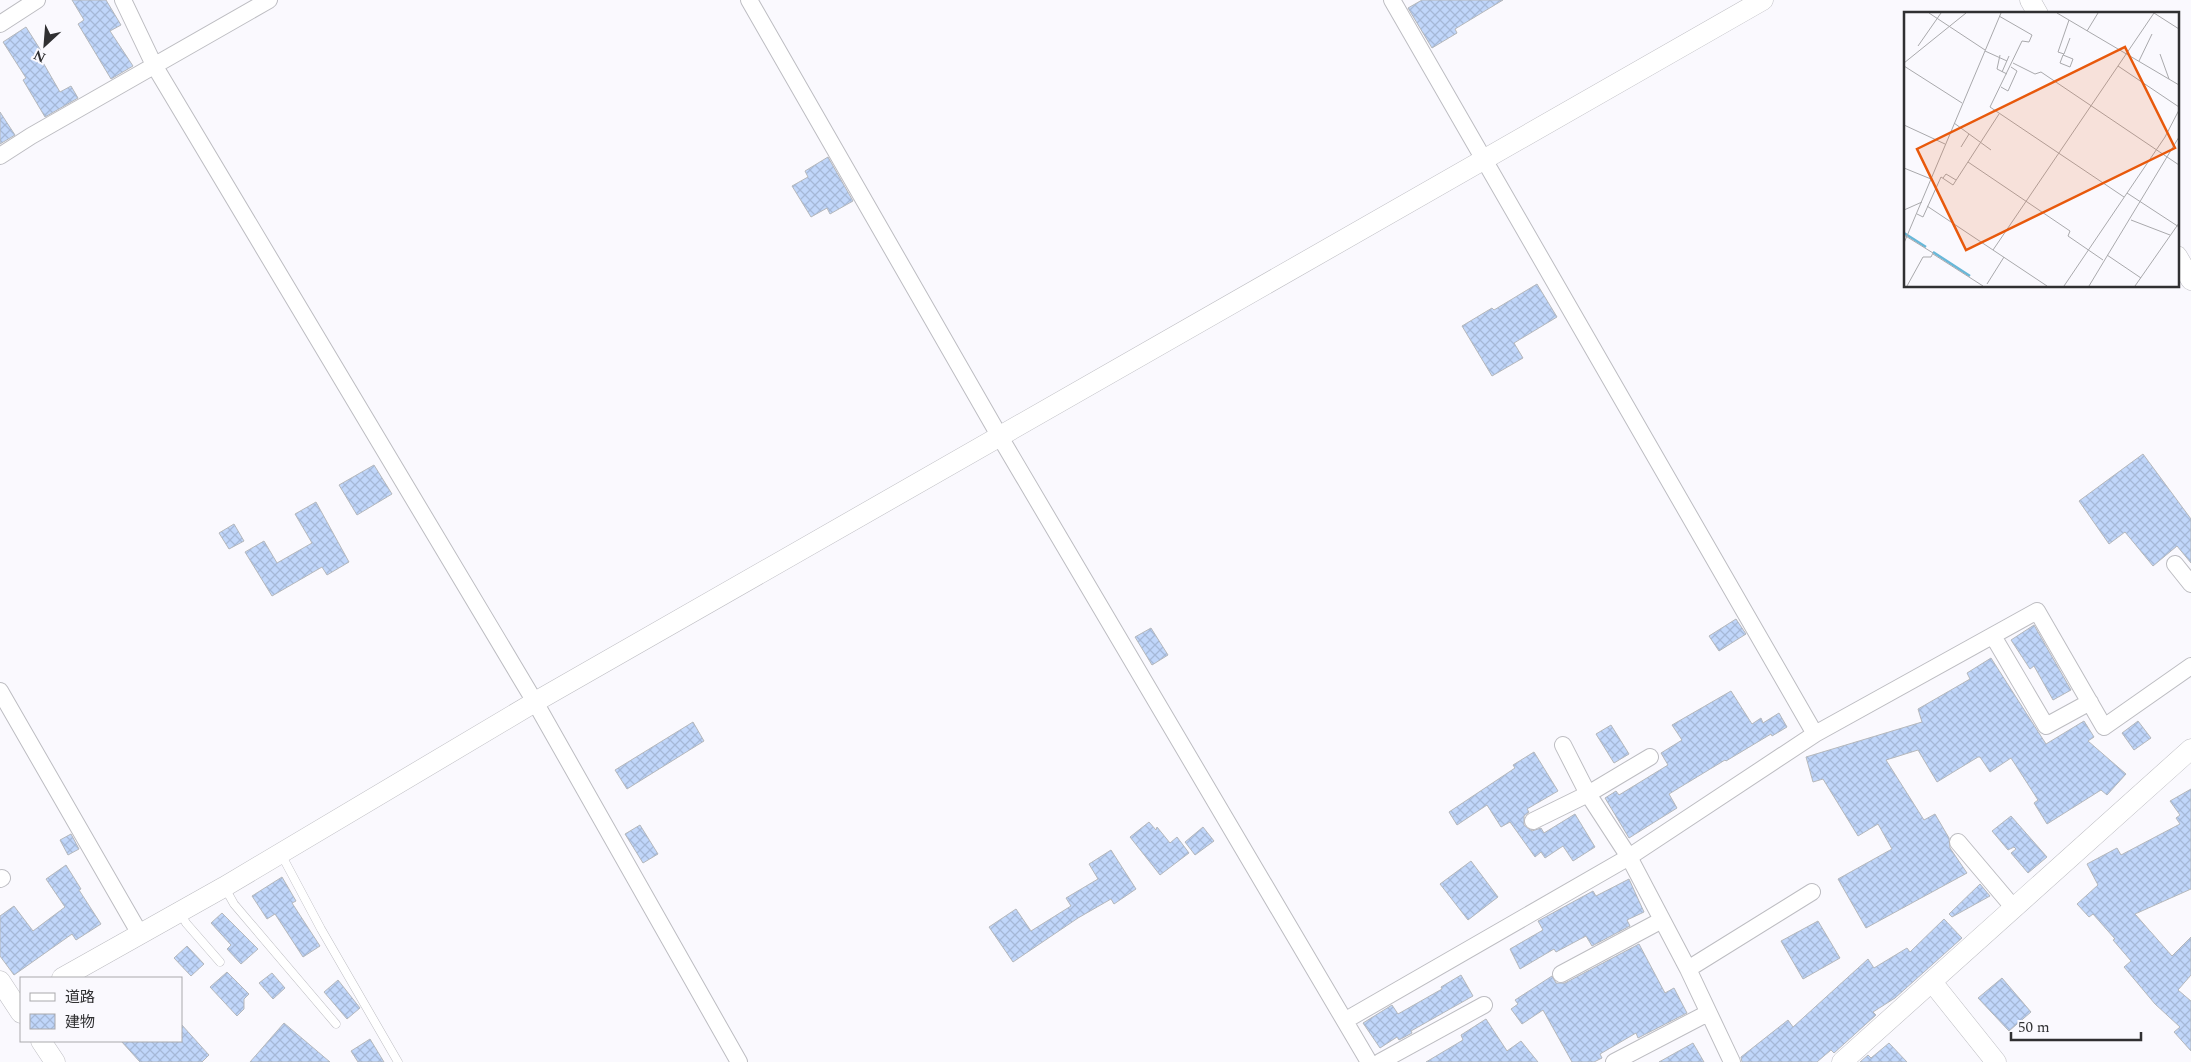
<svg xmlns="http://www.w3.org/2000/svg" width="2191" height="1062" viewBox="0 0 2191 1062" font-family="Spectral,'Noto Sans JP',serif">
<defs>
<pattern id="building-cross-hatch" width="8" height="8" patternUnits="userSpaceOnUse" patternTransform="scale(1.25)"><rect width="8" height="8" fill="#c0d6fa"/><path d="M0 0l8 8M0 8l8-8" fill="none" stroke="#a5b8d7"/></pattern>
</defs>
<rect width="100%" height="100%" fill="#faf9fe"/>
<path fill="url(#building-cross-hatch)" stroke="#b5b8bc" d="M72 0H106L121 25 110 31 133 66 111 79 78 24 84 20Z
M1422 0H1503L1455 29 1457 33 1432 48 1408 8Z
M26 27 45 57 41 59 60 92 71 86 78 98 45 117 23 80 26 78 3 42Z
M0 112 15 135 0 144Z
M828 157 853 201 830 214 827 208 811 217 792 186 808 177 805 171Z
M1537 284 1557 317 1514 343 1523 358 1492 376 1462 326 1492 308 1494 310Z
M2143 454 2191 519V563L2177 546 2153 566 2125 532 2109 544 2079 501Z
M374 465 392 494 357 515 339 485Z
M316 502 349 562 327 575 322 567 272 596 245 552 264 541 277 563 312 543 295 514Z
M234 524 244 541 229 549 219 533Z
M1736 619 1746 634 1719 651 1709 636Z
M2034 625 2071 690 2053 700 2034 666 2030 669 2011 640Z
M1151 628 1168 655 1152 665 1135 637Z
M1991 658 2046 744 2084 721 2094 737 2088 741 2126 774 2107 795 2101 790 2047 824 2034 803 2038 800 2011 758 1990 772 1980 757H1978L1937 782 1918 750 1886 760 1924 820 1935 814 1949 838 1950 848 1967 873 1866 928 1838 879 1892 849 1878 824 1858 836 1823 779 1813 782 1806 757 1922 722 1918 709 1970 679 1967 673Z
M1731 691 1752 724 1761 718 1763 723 1779 713 1787 727 1772 736 1771 734 1726 761 1725 760 1669 794 1677 808 1629 838 1605 798 1616 791 1619 795 1668 765 1661 753 1682 740 1672 725Z
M2138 721 2151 738 2134 750 2122 733Z
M693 722 704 741 627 789 615 770Z
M1611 725 1629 754 1614 763 1596 734Z
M1534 752 1558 791 1527 809 1529 812 1524 816V825L1532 831 1541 828 1544 833 1575 814 1595 847 1573 861 1563 846 1545 858 1541 852 1535 857 1510 822 1501 827 1487 805 1457 825 1449 812 1515 768 1513 765Z
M2191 789V889L2135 914 2172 956 2191 937V975L2178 990 2191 1001V1051L2174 1032 2180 1027 2155 1004 2124 967 2131 961 2113 940 2115 939 2093 914 2089 917 2077 904 2098 885 2087 864 2117 848 2121 855 2180 824 2176 818 2180 815 2170 801Z
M2011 816 2047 857 2028 873 2011 853 2016 849 2014 847 2008 850 1992 831Z
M1149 822 1156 830 1157 827 1170 843 1177 837 1189 853 1160 875 1130 837Z
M640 825 658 854 643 863 625 834Z
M1203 827 1214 841 1195 855 1185 842Z
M71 834 79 849 68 855 60 840Z
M1111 850 1136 889 1114 904 1111 899 1078 918 1013 962 989 927 1016 909 1031 931 1071 906 1066 898 1098 879 1089 864Z
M1471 861 1498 897 1468 920 1440 884Z
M66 865 81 889 79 890 101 924 76 940 72 934 14 975 0 956V916L14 906 33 931 65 907 46 879Z
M282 877 296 901 292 903 320 946 303 957 275 914 267 919 252 896Z
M1629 879 1644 912 1627 920 1630 926 1592 946 1586 936 1556 952 1554 949 1520 969 1510 949 1543 930 1538 921 1593 891 1596 896Z
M1980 884 1990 896 1952 917 1949 914Z
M222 913 258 949 241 964 227 949 231 945 211 923Z
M1944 919 1962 938 1895 998 1873 1012 1876 1015 1834 1053 1831 1050 1817 1062H1742L1741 1057 1788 1020 1793 1027 1868 959 1874 968 1907 948 1910 952Z
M1818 921 1840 958 1803 979 1781 941Z
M1639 944 1665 993 1674 988 1687 1013 1638 1038 1636 1033 1600 1054 1602 1058 1594 1062H1572L1543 1010 1522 1024 1511 1009 1518 1004 1515 1000 1552 976 1556 983H1565Z
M187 946 204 964 191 976 174 958Z
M227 972 249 994 244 999V1009L237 1016 210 987Z
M272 973 285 988 273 999 259 983Z
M1461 975 1473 996 1411 1031 1412 1033 1399 1040 1397 1037 1380 1048 1363 1023 1392 1005 1398 1014 1442 989 1441 987Z
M2002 978 2031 1012 2009 1031 1978 998Z
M338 980 360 1008 347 1019 324 992Z
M1486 1019 1507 1051 1521 1041 1538 1062H1426L1463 1040 1461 1035Z
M284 1023 330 1062H250Z
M181 1024 209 1055 202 1062H140L121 1041H181Z
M370 1039 384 1062H358L351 1051Z
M1693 1043 1704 1062H1659Z
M1889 1043 1907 1062H1860L1868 1055 1871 1058Z"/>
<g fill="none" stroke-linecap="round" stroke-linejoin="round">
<defs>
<path id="service" d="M281 854 321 929 398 1062
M225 888 234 904 336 1024
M180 912 186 923 220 962"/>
<path id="minor" d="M123 0 154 65 535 702 739 1062
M749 0 1000 437 1369 1062
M1392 0 1815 734
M0 24 37 0
M0 156 31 136 269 0
M2175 564 2191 584
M1993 636 2046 726 2090 702
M0 691 140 934
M1563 745 1588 794 1629 857 1688 969 1732 1062
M1533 821 1588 794 1650 757
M1958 842 2013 907
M0 879 2 878
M1688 969 1812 892
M1561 974 1662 920
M1346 1020 1629 857 1815 734 2037 611 2104 727 2191 666
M1380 1062 1484 1005
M1614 1062 1708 1013"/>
<path id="tertiary" d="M2030 0 2038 14
M2177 256 2191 280
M62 978 224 887 535 702 1763 0
M0 981 21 1013
M1932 982 1996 1062
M41 1041 55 1062
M1842 1062 2191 749"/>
</defs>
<use href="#service" stroke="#bdbdc2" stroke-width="9"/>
<use href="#minor" stroke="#bdbdc2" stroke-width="18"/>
<use href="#tertiary" stroke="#bdbdc2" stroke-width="21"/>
<use href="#service" stroke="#fff" stroke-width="8"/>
<use href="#minor" stroke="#fff" stroke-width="16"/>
<use href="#tertiary" stroke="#fff" stroke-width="20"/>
</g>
<g transform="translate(1904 12)">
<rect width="275" height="275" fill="#faf9fe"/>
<path fill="none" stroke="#68b8d9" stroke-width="2.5" d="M0 221 22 235M29 240 66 264"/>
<path fill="none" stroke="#a9a9ac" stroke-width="1" d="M25 1 81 38M153 1 275 73M250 1 275 17M95 4 128 23 125 30 118 29 86 95 220 185M165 8 154 40 160 42 166 26M183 19 194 1M14 34 37 1M81 39 103 49M256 42 265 67M96 43 93 57 103 62M159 43 169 47 166 55 156 51 159 43 160 42M235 49 248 22M0 51 62 1M109 51 131 62 137 60 275 153M0 54 58 91M214 54 275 95M98 60 105 44M97 75 104 79 113 59 107 55M50 111 87 138M0 113 41 132M57 135 65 122M64 150 166 219 164 224 199 248M0 156 27 167M39 166 42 162 52 168M223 181 275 215M23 194 143 274M0 198 18 190M13 202 19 205 37 165 49 173 95 102M227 208 266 223M0 223 29 241 27 245H19L3 274M0 231 97 1M89 238 250 1M29 242 79 274M203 243 237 266M83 272 100 245M160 274 261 125 275 98M185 274 275 125M231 274 275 211"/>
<path fill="#e8590c" fill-opacity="0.15" stroke="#e8590c" stroke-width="2.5" d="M221 35 271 136 62 238 13 137Z"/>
<rect width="275" height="275" fill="none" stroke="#303032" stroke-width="2.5"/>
</g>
<rect x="20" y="977" width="162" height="65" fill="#faf9fe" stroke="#a9a9ac"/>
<rect x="30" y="993" width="25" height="8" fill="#ffffff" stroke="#a9a9ac"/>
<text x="65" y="1002" font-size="15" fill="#303032">道路</text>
<rect x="30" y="1014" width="25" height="15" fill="url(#building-cross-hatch)" stroke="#a9a9ac"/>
<text x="65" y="1027" font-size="15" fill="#303032">建物</text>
<g transform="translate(45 45) rotate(206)" stroke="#faf9fe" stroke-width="4" paint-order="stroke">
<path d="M0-4L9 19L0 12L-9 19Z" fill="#303032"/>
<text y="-8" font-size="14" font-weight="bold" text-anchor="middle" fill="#303032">N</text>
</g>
<path d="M2011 1032v8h130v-8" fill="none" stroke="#303032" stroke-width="2.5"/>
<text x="2018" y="1032" font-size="15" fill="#303032" stroke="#faf9fe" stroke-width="4" paint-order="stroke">50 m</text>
</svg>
